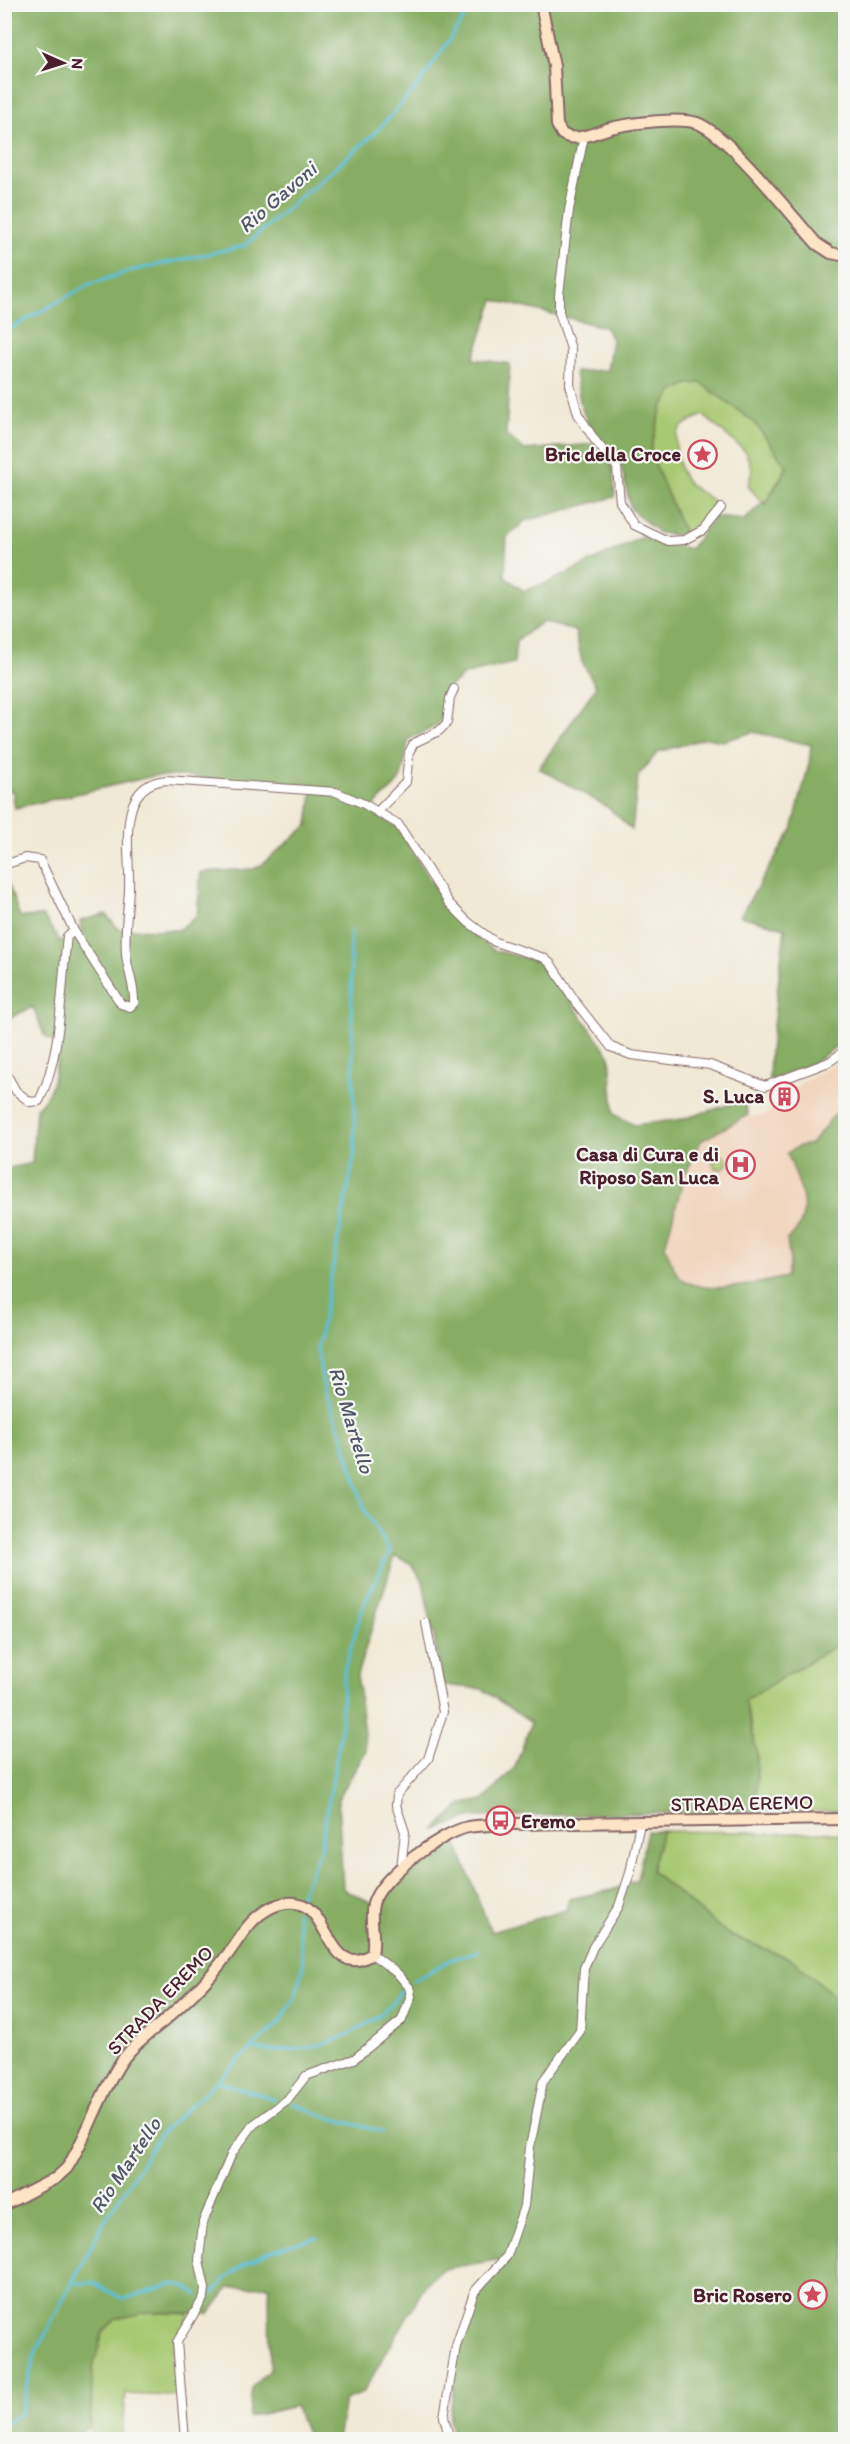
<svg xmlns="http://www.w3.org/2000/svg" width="850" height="2444" viewBox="0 0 850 2444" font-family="Itim,sans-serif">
<rect width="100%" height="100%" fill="#f6f6f2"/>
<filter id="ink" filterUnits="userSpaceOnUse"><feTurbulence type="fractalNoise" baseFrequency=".0167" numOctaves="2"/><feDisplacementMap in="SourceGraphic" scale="12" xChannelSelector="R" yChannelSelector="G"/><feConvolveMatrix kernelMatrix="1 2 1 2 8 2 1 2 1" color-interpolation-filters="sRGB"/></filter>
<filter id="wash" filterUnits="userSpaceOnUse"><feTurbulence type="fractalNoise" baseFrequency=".008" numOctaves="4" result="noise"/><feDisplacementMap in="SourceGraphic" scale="24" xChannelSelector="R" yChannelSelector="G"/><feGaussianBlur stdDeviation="1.35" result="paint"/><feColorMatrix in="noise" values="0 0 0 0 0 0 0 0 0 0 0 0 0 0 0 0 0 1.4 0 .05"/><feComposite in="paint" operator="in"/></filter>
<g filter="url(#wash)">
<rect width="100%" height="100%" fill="#f0e9d5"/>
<path fill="#f1d5bd" d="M845 1057V1105L833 1116 811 1144 799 1146 787 1153 800 1186 805 1216 797 1232 787 1239 790 1262 786 1278 742 1287 698 1286 679 1277 665 1246 684 1177 701 1141 736 1119 764 1115 778 1106 800 1084Z"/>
<path fill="#a8c972" stroke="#79744e" stroke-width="1.5" d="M701 383 755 423 787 467 764 504 748 486 752 469 745 451 703 415C695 419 684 422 679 430 672 443 679 475 689 484 699 493 711 497 720 507L698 529 685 536 650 452 662 407 673 391 688 384Z
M713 1162a7 7 0 1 1 14 0a7 7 0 1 1-14 0Z
M845 1640V1811H756L757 1753 745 1700Z
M662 1831 754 1832 763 1834 823 1832 845 1835V2005L791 1959 729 1935 651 1871Z
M148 2312 190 2314 173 2348 177 2394 170 2396 126 2394 122 2439 100 2438 87 2428 90 2425C91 2399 90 2332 116 2319 124 2314 139 2314 148 2312Z"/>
<path fill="#86ad64" stroke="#686648" stroke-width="1.5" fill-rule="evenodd" d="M5 5H845V1040L812 1064 769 1081 770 1051 785 928 740 916 792 830 809 764 811 745 753 732 723 741 706 738 658 752 638 776 632 830 609 808 539 768 596 687 582 662 575 631 542 622 516 641 514 663 466 674 445 690C446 725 439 725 409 739 405 751 405 770 399 781 391 793 376 799 371 812L397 827 458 924 494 950 543 963 610 1056 614 1114 634 1125 683 1119 744 1100 748 1115 701 1141 684 1177 665 1246C669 1255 673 1269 679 1276 699 1298 761 1283 786 1277L790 1262 787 1239C818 1218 798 1181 787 1153L799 1146 811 1144 833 1116 845 1105V1640L745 1700 757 1753 756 1811 474 1817 434 1830 462 1804 484 1800 515 1767 531 1723 482 1689 443 1685 423 1581 410 1563 395 1555 357 1675 366 1751 338 1799 343 1889 379 1906C397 1874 424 1857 455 1839L491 1932 566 1910 569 1899 612 1890 637 1880 647 1831H662L651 1871 729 1935 791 1959 845 2005V2439H456L449 2422 458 2354 476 2296 509 2258 442 2269 426 2284 363 2393 345 2400 338 2439H308L295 2406 249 2417 252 2387 270 2369 269 2286 229 2288 209 2314 148 2312 116 2319 103 2332 93 2368 90 2425 74 2439H5L4 1169 32 1163 36 1108C55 1094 55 1067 59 1046L44 1035 33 1007 5 1020 4 872 20 917 43 916 60 941 83 937 80 921 106 914 118 929 178 930 197 916 201 872 253 869 260 866 308 825 313 785H265L185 776H154L15 808 12 790 5 791ZM494 300 605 327 612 339 607 370 575 372 581 406 594 439 621 465 631 509 659 533 685 536 650 452 662 407 673 391 688 384 701 383 755 423 787 467 766 504 762 503 744 520 714 517 690 549 642 537 549 582 524 591 505 577 507 537 525 521 615 497 613 468 593 444 525 450 506 435 510 364 473 359Z"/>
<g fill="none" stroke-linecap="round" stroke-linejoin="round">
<path stroke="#5cbfda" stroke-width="3" d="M4 332 88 285 130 271 244 246 375 133 421 82 473 4
M300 1897 320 1850 340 1738 344 1671 363 1606 390 1551 365 1511 342 1436 324 1389 317 1349 355 1152 350 930
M413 1981 450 1960 478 1951
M251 2049C300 2056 352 2041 389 2007 394 2002 398 1994 403 1989
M216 2081 274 2099
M293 2103 323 2116 383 2132
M72 2283H94L123 2299 173 2284 186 2286 197 2295
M211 2295C217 2290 221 2283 227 2278 250 2256 288 2244 318 2238
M4 2424 21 2413 34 2356 101 2227 161 2133 280 2022 296 1996 303 1965 297 1912"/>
</g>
</g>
<g filter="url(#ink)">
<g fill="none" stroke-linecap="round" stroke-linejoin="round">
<defs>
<path id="street" d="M584 136 569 210 559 295V312L571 349 570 385 578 414 594 439 617 467 620 502 634 525 668 541 684 540 703 530 721 508
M377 812 406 782 409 752 414 743 439 731 447 723 450 698 454 689
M4 865 25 858 40 860 74 931
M4 1070 16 1091 30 1102 39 1101C62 1055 61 987 67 936L74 931 121 1004 130 1007 134 1003C135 986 127 970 126 953 124 932 128 910 129 889 131 853 114 785 166 780L336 792 364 804 398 824 449 903 468 922 495 942 544 958 551 964 577 1004 611 1047 631 1055 710 1065 765 1086 829 1062 846 1050
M401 1868 405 1832 396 1805 397 1794 428 1759 443 1712 426 1623
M185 2440 177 2342 204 2297 205 2288 199 2260 203 2222 232 2153 253 2125 287 2100 306 2076 354 2059 402 2020 411 1996 409 1987 398 1974 372 1954
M450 2440 444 2417 456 2346 474 2292 507 2256 524 2206 530 2147 543 2081 580 2031 584 1968 593 1947 619 1906 630 1873 640 1823"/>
<path id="secondary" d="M541 4 554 66 557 125 562 134C578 144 598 130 615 127 634 123 679 117 697 123 728 134 792 216 817 244L831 253 846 256
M4 2205 56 2178 67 2168C88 2135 99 2095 121 2062 131 2047 149 2033 164 2021 185 2002 207 1982 224 1959 237 1943 247 1922 265 1911 276 1904 288 1901 300 1904 329 1912 330 1981 372 1954 376 1937 369 1920 373 1904 381 1876 441 1833 468 1827 482 1825 496 1825 510 1824L846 1819"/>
</defs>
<use href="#street" stroke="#846666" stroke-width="10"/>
<use href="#secondary" stroke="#846666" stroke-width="14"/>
<use href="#street" stroke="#fff" stroke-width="8"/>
<use href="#secondary" stroke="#fee4c6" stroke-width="10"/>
</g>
</g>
<defs>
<symbol id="sight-ring" viewBox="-11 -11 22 22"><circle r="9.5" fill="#f6f6f2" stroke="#d1495b" stroke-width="1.5"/><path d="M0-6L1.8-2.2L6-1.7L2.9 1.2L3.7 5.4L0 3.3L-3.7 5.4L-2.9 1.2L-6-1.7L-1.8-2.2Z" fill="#d1495b"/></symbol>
<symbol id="building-ring" viewBox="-11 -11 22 22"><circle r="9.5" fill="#f6f6f2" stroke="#d1495b" stroke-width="1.5"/><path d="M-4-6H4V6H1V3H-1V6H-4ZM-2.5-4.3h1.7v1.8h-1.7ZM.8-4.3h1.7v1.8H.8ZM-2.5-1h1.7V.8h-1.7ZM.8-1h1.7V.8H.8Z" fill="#d1495b"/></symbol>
<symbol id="hospital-ring" viewBox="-11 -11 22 22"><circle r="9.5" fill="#f6f6f2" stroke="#d1495b" stroke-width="1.5"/><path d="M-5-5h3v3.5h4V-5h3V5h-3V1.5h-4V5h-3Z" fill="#d1495b"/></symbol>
<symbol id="bus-ring" viewBox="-11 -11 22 22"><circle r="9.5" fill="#f6f6f2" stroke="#d1495b" stroke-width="1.5"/><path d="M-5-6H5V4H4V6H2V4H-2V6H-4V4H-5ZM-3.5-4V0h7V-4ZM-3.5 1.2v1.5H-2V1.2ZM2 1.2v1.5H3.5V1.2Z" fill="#d1495b"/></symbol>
</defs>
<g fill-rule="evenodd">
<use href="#sight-ring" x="686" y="438" width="33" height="33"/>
<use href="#building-ring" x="768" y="1080" width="33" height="33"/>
<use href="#hospital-ring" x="724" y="1148" width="33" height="33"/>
<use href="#bus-ring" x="484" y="1804" width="33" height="33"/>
<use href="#sight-ring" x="796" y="2278" width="33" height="33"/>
</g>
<g text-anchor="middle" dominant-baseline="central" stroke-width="4.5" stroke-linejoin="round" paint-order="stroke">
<g font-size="20" font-weight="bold" fill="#4a1f2b" stroke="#f6f6f2" text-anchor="end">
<text x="681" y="454">Bric della Croce</text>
<text x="764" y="1096">S. Luca</text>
<text x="719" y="1154">Casa di Cura e di<tspan x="719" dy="23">Riposo San Luca</tspan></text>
<text x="521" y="1821" text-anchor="start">Eremo</text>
<text x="792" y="2295">Bric Rosero</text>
</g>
<g font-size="20" fill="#4a1f2b" stroke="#f6f6f2">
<text transform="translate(742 1803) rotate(-1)">STRADA EREMO</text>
<text transform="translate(160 2000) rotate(-46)">STRADA EREMO</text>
</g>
<g font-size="21" font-style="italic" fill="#505768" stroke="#f6f6f2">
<text transform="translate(277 197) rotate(-41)">Rio Gavoni</text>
<text transform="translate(352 1420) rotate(73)">Rio Martello</text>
<text transform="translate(125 2165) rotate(-56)">Rio Martello</text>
</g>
</g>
<rect width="850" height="2444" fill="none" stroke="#f6f6f2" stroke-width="24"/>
<g transform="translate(63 63) rotate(93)" stroke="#f6f6f2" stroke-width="4.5" paint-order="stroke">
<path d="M0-4.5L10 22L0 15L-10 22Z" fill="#4a1f2b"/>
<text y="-9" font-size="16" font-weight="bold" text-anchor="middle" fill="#4a1f2b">N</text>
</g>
</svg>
